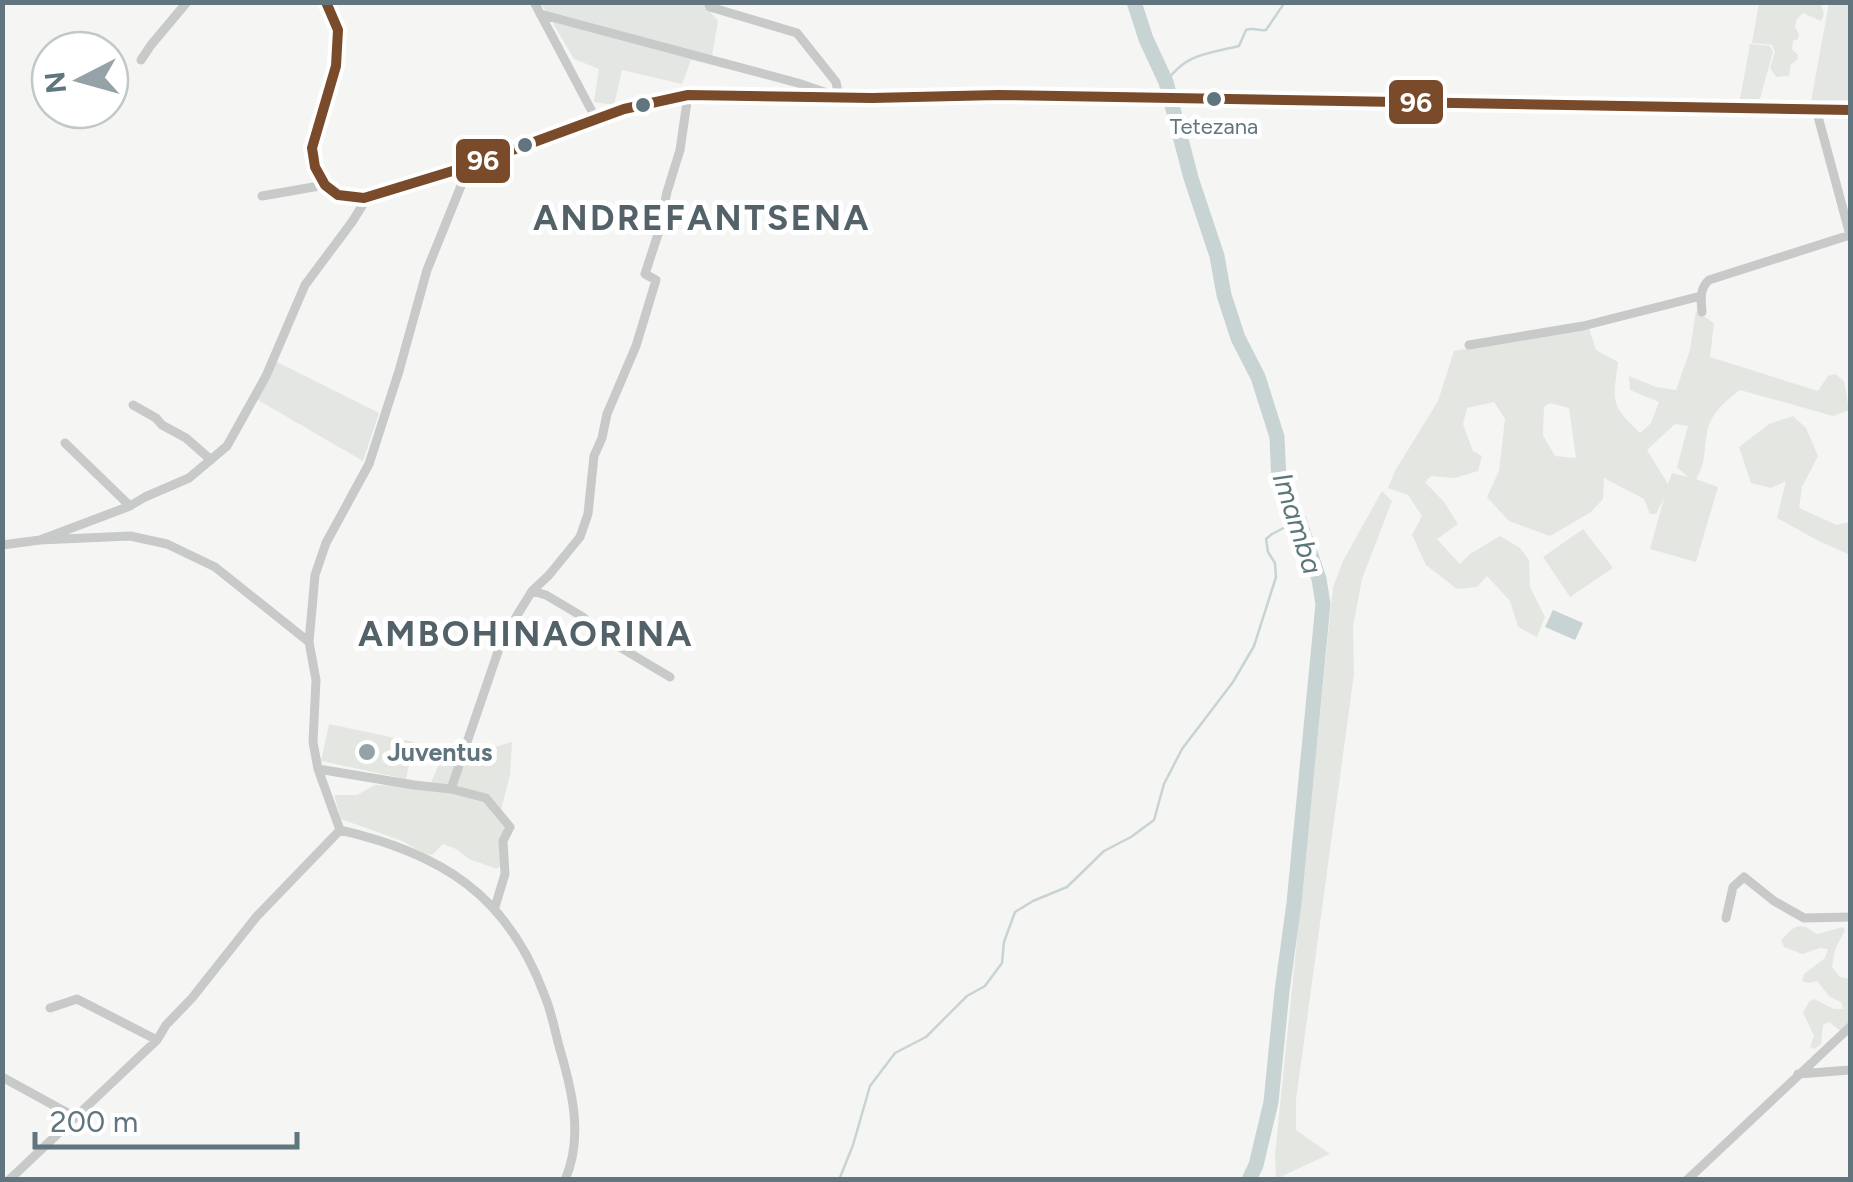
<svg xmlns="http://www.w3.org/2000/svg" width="1853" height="1182" viewBox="0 0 1853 1182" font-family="Figtree,sans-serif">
<rect width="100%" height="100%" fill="#f5f5f4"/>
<path fill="#e4e6e4" d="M541 3H705V6L718 21 712 56 820 92 691 60 682 84 622 70 614 105 594 102 599 69 574 59Z
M1829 3H1850V100L1811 101Z
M1750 44 1770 46 1773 52 1760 99H1740Z
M273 360 379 413 363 461 258 400Z"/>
<path fill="#e4e7e1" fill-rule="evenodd" d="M1806 2 1821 5 1824 14 1821 21 1803 13 1797 19 1795 27 1799 34 1798 39 1793 41 1792 49 1798 55 1797 60 1791 64 1789 76 1776 77 1770 68 1775 52 1772 45 1752 43 1759 3Z
M1696 311 1714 323 1710 357 1818 391 1828 376 1835 374 1844 381 1849 410 1833 416 1740 390C1725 401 1710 414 1707 433 1703 454 1707 459 1696 479L1718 487 1696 562 1650 549 1664 498 1656 514H1650L1644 499 1604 478 1603 499 1591 512 1550 536 1509 521 1487 497 1499 471 1505 419 1494 402 1467 408 1463 424 1473 451 1482 456 1478 471 1455 478 1431 476 1425 482 1444 502 1458 524 1437 539 1460 564 1470 554 1500 536 1520 548 1529 560 1530 587 1545 617 1537 637 1518 627 1510 601 1487 576 1477 587 1457 589 1426 565 1412 535 1422 516 1408 495 1388 488 1395 471 1438 401 1454 351 1589 328 1596 350 1618 362C1613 403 1610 404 1640 433L1651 423 1659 402 1630 390 1629 376 1656 387 1676 390 1690 350ZM1550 403 1569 408 1576 458 1555 456 1543 435 1544 407ZM1675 424 1688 426 1677 467 1688 477 1672 473 1668 484 1647 450Z
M1793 416 1806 428 1818 456 1802 487 1799 508 1837 525 1850 522V555L1817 540 1777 518 1786 481 1771 488 1751 483 1739 447 1769 424Z
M1382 491 1392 501 1362 579 1353 626 1354 674 1296 1100V1130L1330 1154 1276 1179 1275 1155 1333 587 1343 561Z
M1583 529 1613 568 1570 597 1543 557Z
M329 724 414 742 406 779 321 761Z
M512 742 510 775 501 810 504 828 502 864 497 869 469 859 456 849 443 844 432 855 423 853 402 841 341 819 334 795H357L375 785 429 787 439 764Z
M1799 926 1806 927 1817 934 1843 927 1845 930 1835 950 1832 967 1840 977 1850 979V1023L1846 1030H1839L1829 1022 1823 1025 1821 1044 1814 1049 1810 1047 1814 1036 1803 1013 1809 1002 1814 999 1834 1009H1843L1841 1002 1830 997 1817 981 1809 983 1802 981 1804 974 1825 958 1828 949 1820 948 1802 954 1784 947 1781 940 1792 929Z"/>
<path fill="#c8d3d4" d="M1553 610 1583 623 1575 640 1545 627Z"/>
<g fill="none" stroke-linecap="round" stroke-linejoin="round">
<path stroke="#c8d3d4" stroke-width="2.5" d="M1166 82C1186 53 1207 54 1239 46L1246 30C1253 27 1258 31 1266 30L1285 2
M839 1180 853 1145 870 1086 895 1053 926 1037 967 996 985 986 1002 963 1004 942 1015 912 1033 901 1067 887 1104 851 1131 837 1154 820 1164 784 1182 749 1233 682 1254 646 1276 577 1275 563 1268 552 1266 539 1272 534 1299 520"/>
<path stroke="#c8d3d4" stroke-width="15" d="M1134 2 1146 39 1166 82 1191 178 1217 256 1224 295 1238 338 1258 377 1277 437 1279 482 1299 520 1319 579 1323 604 1294 903 1282 991 1271 1102 1256 1165 1249 1180"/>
<defs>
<path id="major" d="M326 2 338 30 336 66 312 148 315 167 325 185 338 195 364 198 469 166 624 109 688 95 872 98 998 95 1850 110"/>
</defs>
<use href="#major" stroke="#d1d2d2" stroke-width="16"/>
<path stroke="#c8caca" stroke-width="9" d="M534 2 596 119
M540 14 798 83 839 97 836 82 797 33 710 7 708 2
M141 60 151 45 187 2
M1816 109 1850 235
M262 196 325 185
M1702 312C1701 300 1699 289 1709 280L1850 235
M1469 345 1583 326 1701 296
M133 405 156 418 162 425 186 438 211 460
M65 443 130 506
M40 540 130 506 145 497 189 478 227 446 266 376 305 285 352 222 362 206 364 198
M2 545 40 540 130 536 167 544 215 567 309 642
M532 591 546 595 583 617 601 636 670 677
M318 769 414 785 451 789 486 798 510 827 503 841 505 874 495 907
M451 789 502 640 532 591 549 575 580 537 588 514 594 456 602 438 607 414 636 346 656 280 645 274 659 231 667 192 680 150 688 95
M340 830C440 853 507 894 544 994 552 1012 555 1033 561 1053 573 1094 583 1139 565 1180
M1726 918 1733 887 1744 877 1774 901 1804 918 1850 917
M50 1008 77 999 157 1040
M1798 1074 1850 1070
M2 1077 75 1117
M9 1180 157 1040 166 1025 192 998 257 916 340 830 318 769 313 742 316 680 309 642 315 575 326 543 369 464 399 371 427 270 469 166
M1687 1180 1850 1027"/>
<use href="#major" stroke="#dddedf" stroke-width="11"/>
<defs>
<path id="bus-1" d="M326 2 338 30 336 66 312 148 315 167 325 185 338 195 364 198 469 166 624 109 688 95 872 98 998 95 1850 110"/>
</defs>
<use href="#bus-1" stroke="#fff" stroke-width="18"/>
<use href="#bus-1" stroke="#7a4b2a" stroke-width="10"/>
</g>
<g fill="#61757e" stroke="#fff" stroke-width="4">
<circle cx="1214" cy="99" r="9"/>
<circle cx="643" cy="105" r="9"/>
<circle cx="525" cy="145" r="9"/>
</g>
<circle fill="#95a2a7" stroke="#fff" stroke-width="4" cx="367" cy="752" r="10"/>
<g text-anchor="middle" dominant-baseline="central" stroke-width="10" stroke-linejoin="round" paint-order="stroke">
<g font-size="22" fill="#61757e" stroke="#fff">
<text x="1214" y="126">Tetezana</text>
</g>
<g font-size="25" font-weight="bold" fill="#61757e" stroke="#fff" text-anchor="start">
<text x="387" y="752">Juventus</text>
</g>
<g font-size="28" font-style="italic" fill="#5c767a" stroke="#fff">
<text transform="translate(1298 523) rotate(72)">Imamba</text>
</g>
<g font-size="35" font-weight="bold" letter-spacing="2.5" fill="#536269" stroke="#fff">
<text x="702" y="218">ANDREFANTSENA</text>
<text x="526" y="634">AMBOHINAORINA</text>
</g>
</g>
<g stroke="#fff" stroke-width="4">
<rect x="1387" y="78" width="58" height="48" rx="10" fill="#7a4b2a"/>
<rect x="454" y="137" width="58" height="48" rx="10" fill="#7a4b2a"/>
</g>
<g font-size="28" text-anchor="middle" font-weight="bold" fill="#fff">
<text x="1416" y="112">96</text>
<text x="483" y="170">96</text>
</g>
<rect width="1853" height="1182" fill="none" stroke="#61757e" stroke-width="10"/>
<g transform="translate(80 80) rotate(264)"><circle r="48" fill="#ffffff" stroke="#c0c8cb" stroke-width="2.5"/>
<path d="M0-8L18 38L0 25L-18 38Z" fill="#95a2a7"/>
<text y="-15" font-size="28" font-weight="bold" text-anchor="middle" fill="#61757e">N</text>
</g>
<path d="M35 1132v15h262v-15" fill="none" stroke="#61757e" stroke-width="5"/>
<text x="50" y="1132" font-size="30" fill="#61757e" stroke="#ffffff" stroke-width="8" paint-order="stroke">200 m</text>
</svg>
